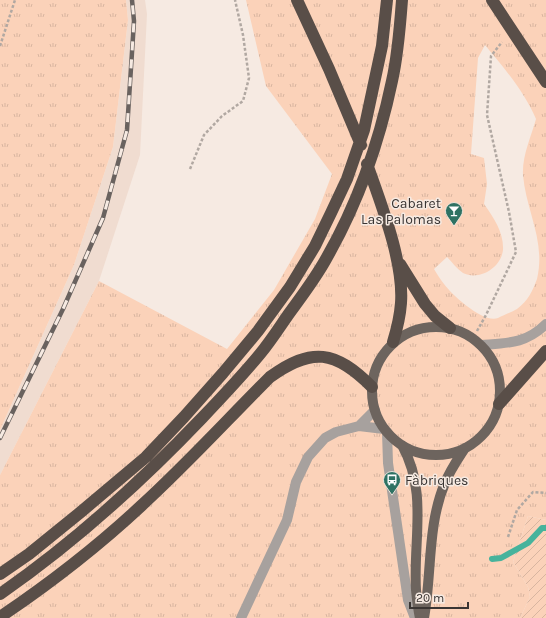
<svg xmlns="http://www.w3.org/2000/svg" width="546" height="618" viewBox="0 0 546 618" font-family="Karla,sans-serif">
<defs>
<pattern id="grass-tufts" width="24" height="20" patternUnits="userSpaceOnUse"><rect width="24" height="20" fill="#fbd2b9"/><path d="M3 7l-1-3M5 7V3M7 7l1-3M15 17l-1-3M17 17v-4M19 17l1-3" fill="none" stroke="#d8b5a0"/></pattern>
<pattern id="garden-furrows" width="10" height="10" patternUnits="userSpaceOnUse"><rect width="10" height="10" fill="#fbd2b9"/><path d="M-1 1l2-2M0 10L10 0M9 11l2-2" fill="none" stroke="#d8b5a0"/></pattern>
</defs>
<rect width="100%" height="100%" fill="#f6eae2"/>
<path fill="#f0dcd0" d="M126 0H145L147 14 140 155 99 281 0 475V430L74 265 113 147 128 20Z"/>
<path fill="url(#grass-tufts)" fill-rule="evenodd" d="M0 0H126L128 20 113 147 74 265 0 430Z
M246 0H546V520L528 516 513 562 528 587 530 597 520 618H0V475L99 281 227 349 274 290 315 219 332 174 266 86ZM485 45C504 68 524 91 536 119 531 137 522 156 523 175 526 211 546 241 537 279 533 290 528 301 517 309 512 312 504 315 498 318 484 324 452 295 444 284 440 279 437 274 434 269L447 257C452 262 457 269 463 273 479 281 501 268 503 250 504 233 494 218 484 204L487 184 484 158 471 154 478 58Z"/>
<path fill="url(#garden-furrows)" d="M528 516 546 520V618H520L530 597 528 587 513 562Z"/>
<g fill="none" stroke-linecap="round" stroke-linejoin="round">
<path stroke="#47b39c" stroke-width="6" d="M492 559 501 558 528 543 542 528H546"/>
<path stroke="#b1a8a2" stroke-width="2.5" stroke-dasharray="3 2" stroke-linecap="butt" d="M0 46 15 0
M190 169 204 135 222 116 243 101 249 78 243 35 235 0
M477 331 486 315 516 252 509 212 487 115 491 56 502 42
M508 537 517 510 533 492 546 493"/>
<path stroke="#a7a19e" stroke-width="10" d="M481 345C507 343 526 344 546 324
M359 426 375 410
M387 432 388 463 408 600 415 618
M241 618 287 520 296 482 308 457 325 438 336 432 359 426 384 429"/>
<path stroke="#6d645e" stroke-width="10" d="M372 391a64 64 0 1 1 128 0a64 64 0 1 1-128 0Z
M402 445C428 492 413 540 416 590 417 600 418 609 420 618
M424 618C432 574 427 525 445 483 450 470 458 459 465 448"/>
<path stroke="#594e48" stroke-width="12" d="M297 0 329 69 361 145
M492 0 546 82
M367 164C381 204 404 262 401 303 400 317 397 329 393 342
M400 264 425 304 435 316 450 328
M499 404 546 351
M0 574 29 554 82 511 146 457 184 417 223 373 258 331 290 287 315 246 331 213 347 179 364 130 382 46 387 0
M0 594C75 542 139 484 202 418 222 397 242 376 260 354 270 342 279 328 288 315 301 297 315 279 326 259 357 205 379 143 392 81 398 55 400 27 402 0
M0 617C49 584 98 546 141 506 186 465 227 420 270 377 312 347 335 350 372 387"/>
<defs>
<path id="rail" d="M0 438 63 309 103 218 127 130 134 21 132 0"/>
</defs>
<use href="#rail" stroke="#69625f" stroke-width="4.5"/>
<use href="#rail" stroke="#f6eae2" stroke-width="3" stroke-dasharray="9" stroke-linecap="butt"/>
</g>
<defs>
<symbol id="bar-pin" viewBox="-11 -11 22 30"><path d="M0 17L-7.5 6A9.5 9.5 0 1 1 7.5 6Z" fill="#2f7263" stroke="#f6eae2"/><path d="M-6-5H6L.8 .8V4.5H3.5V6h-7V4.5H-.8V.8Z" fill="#fff"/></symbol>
<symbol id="bus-pin" viewBox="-11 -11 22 30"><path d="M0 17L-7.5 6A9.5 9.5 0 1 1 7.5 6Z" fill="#2f7263" stroke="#f6eae2"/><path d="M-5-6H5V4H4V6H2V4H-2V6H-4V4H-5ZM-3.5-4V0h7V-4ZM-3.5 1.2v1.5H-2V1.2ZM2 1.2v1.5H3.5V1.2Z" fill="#fff"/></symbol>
</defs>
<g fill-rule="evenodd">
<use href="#bar-pin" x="444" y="201" width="20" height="27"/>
<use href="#bus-pin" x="382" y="470" width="20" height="27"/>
</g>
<g text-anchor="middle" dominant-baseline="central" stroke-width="3" stroke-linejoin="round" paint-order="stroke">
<g font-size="14" fill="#3a3533" stroke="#f6eae2" text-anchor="end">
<text x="441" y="203">Cabaret<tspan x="441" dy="16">Las Palomas</tspan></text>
<text x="405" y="480" text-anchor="start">Fàbriques</text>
</g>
</g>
<path d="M410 602v6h58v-6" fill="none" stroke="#3a3533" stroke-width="2"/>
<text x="416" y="602" font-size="12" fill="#3a3533" stroke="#f6eae2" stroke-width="3" paint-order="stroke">20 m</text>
</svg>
